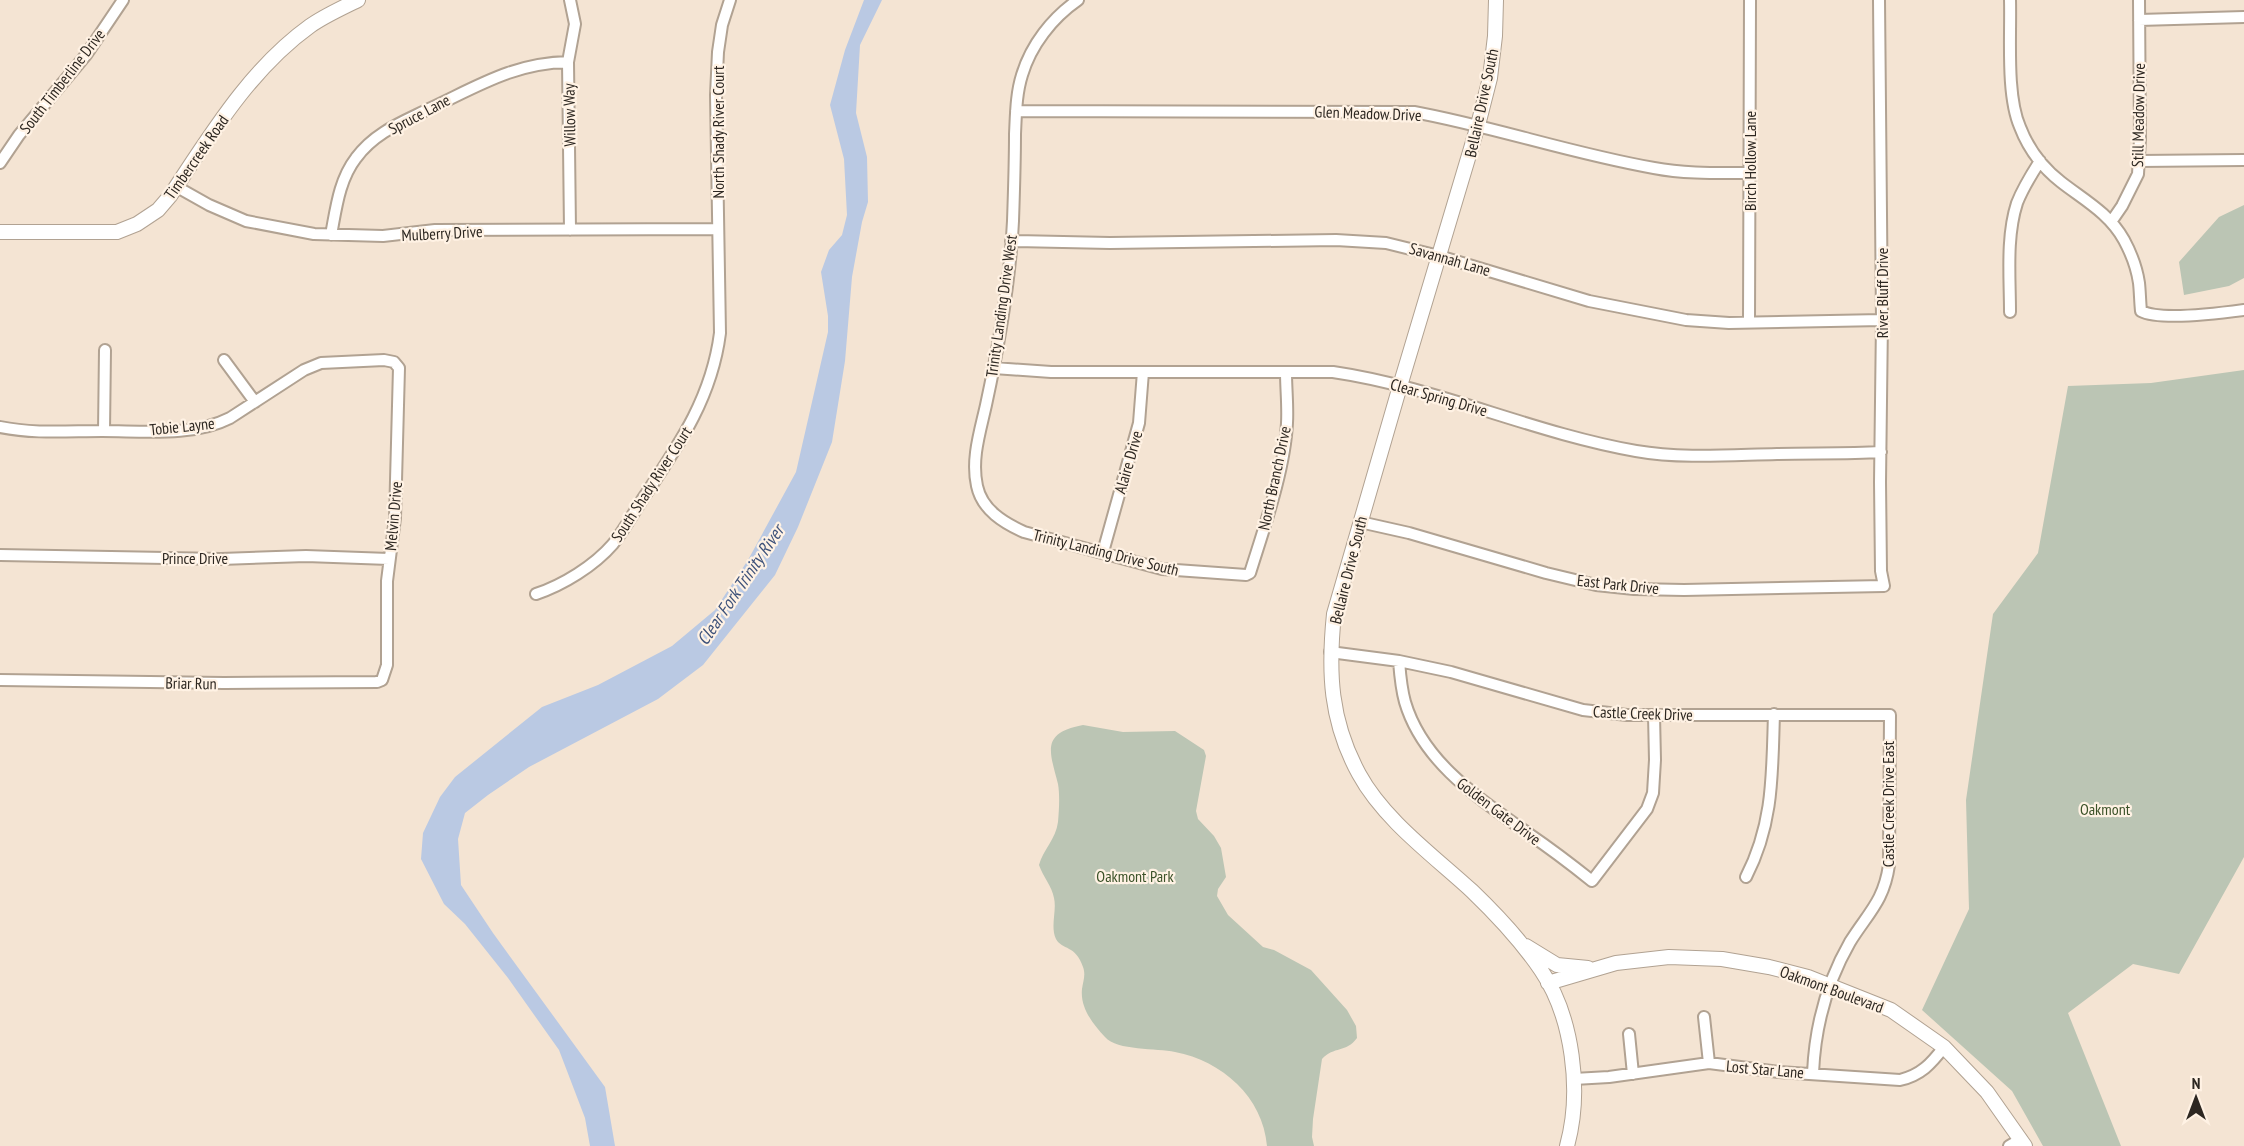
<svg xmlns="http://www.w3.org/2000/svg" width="2244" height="1146" viewBox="0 0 2244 1146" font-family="'PT Sans Narrow',sans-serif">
<rect width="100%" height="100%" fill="#f4e4d3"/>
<path fill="#bbc5b4" d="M2244 205V278L2229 286 2184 295 2179 262 2219 217Z
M2244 370V857L2179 974 2133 964 2068 1013 2121 1146H2043L2012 1091 1922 1010 1969 909 1966 800 1993 614 2038 553 2068 386 2151 383Z
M1083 725 1123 732 1175 731 1204 750 1206 756 1196 811 1198 819 1214 836 1221 848 1226 877 1218 889 1217 896 1228 915 1263 947 1274 950 1311 970 1347 1010 1356 1026 1357 1038C1346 1053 1334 1046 1322 1059L1313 1119 1312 1137 1314 1146H1267C1263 1097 1222 1061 1175 1052 1157 1048 1117 1051 1105 1037 1093 1024 1080 1008 1082 989 1083 981 1086 975 1083 967 1076 945 1062 950 1056 939 1050 926 1057 911 1054 898 1052 886 1043 877 1039 865 1043 850 1056 839 1058 822 1059 810 1060 796 1058 784 1050 752 1040 733 1083 725Z"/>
<path fill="#bac9e3" d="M864 0H882L860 45 856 113 867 157 868 202 862 222 852 277 845 361 832 442 798 527 775 575 703 665 658 699 529 767 488 795 465 813 458 839 461 885 493 933 605 1087 615 1146H590L585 1118 559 1050 508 978 465 924 444 904 421 859 423 833 440 797 455 777 542 707 598 685 672 646 715 610 748 560 796 472 828 332V316L821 272 829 250 842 235 847 215 844 159 830 105 845 50Z"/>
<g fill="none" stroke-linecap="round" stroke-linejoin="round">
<defs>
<path id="street" d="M1078 0C1052 18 1031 45 1022 75 1016 94 1016 114 1015 134 1015 163 1014 192 1013 221 1010 283 999 345 986 405 980 432 971 459 977 486 982 510 1004 523 1024 532L1162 569 1246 575 1250 573C1264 528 1285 469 1287 423 1288 406 1286 389 1286 372
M2010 0C2011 36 2006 95 2020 127 2028 148 2043 168 2061 182 2084 200 2109 213 2124 240 2131 253 2137 269 2139 283 2140 292 2140 301 2141 311 2160 321 2222 313 2244 310
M2139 20 2244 17
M1016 111 1414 112C1495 127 1573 154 1654 168 1685 174 1718 173 1749 173
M2139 161 2244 160
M0 163 19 135 86 55 123 0
M177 187 209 205 246 221 314 234 383 236 435 230 718 229
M2111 222 2122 206 2138 174 2140 139 2139 0
M570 230 568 62 575 24 570 0
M331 235C336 209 339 180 356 158 375 132 403 122 431 108 478 86 514 63 568 62
M1011 241 1110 243 1336 240 1386 243 1439 256 1589 301 1686 320 1729 323 1882 320
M2010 312C2010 277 2006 237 2017 203 2023 188 2031 175 2040 161
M1749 322 1750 0
M224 360 255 402
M994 368 1051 372H1333C1436 387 1533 433 1636 451 1682 459 1730 455 1777 454 1811 453 1846 454 1881 452
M0 427C34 434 68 431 102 431 143 431 193 437 230 418L304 370 321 363 384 360 394 362 399 368 395 518 387 581V665L382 680 377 682 224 683 0 680
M104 431 105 350
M1360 522 1409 533 1546 573 1596 585 1634 589 1684 590 1884 586 1881 571 1880 482 1882 320 1879 0
M1103 552 1139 423 1143 372
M0 555 221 559 306 556 389 559
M536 594C563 585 594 566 613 544 625 529 635 510 646 494 681 442 712 396 720 333L716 95 718 52 722 25 730 0
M1330 652 1399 661 1451 672 1583 710 1627 715H1890L1889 865C1884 901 1868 913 1850 942 1827 982 1815 1027 1813 1073
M1399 661C1400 674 1401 688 1405 702 1423 763 1480 799 1529 834 1551 849 1572 865 1592 881L1647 809 1653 793 1655 760 1654 715
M1746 877C1774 823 1772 772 1774 714
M1704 1017 1709 1063
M1629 1034 1633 1074
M1574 1079 1609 1077 1709 1063 1779 1072 1900 1080C1921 1075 1931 1064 1944 1047
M2009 1146 2021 1139"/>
<path id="secondary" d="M1496 0 1495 36 1490 78 1478 125 1400 386 1334 614C1328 672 1330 721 1359 774 1384 820 1434 856 1472 891 1497 915 1522 942 1541 970 1573 1017 1582 1092 1567 1146
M0 232H117L137 224 158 210 170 196C210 136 250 69 310 26 324 16 342 8 358 0
M1526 946 1557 965 1588 968
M1548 983 1616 963 1669 957 1722 959 1769 967 1808 977 1891 1010 1944 1047 1987 1092 2025 1146"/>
</defs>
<use href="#street" stroke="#b1a292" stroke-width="14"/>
<use href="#secondary" stroke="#b1a292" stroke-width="16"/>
<use href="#street" stroke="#fff" stroke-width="10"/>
<use href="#secondary" stroke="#fff" stroke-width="14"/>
</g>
<g text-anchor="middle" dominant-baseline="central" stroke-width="4.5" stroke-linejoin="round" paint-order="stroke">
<g font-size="16" fill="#2d2721" stroke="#fff2e4">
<text transform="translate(62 81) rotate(-52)">South Timberline Drive</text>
<text transform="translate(1481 103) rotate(-78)">Bellaire Drive South</text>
<text transform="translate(1368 113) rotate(2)">Glen Meadow Drive</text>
<text transform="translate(419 114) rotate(-28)">Spruce Lane</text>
<text transform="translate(569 115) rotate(-91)">Willow Way</text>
<text transform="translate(2138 115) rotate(-89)">Still Meadow Drive</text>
<text transform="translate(718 132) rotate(-90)">North Shady River Court</text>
<text transform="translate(196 157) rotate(-55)">Timbercreek Road</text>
<text transform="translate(1750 161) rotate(-90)">Birch Hollow Lane</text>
<text transform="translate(442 233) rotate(-3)">Mulberry Drive</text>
<text transform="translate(1450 259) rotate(16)">Savannah Lane</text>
<text transform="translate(1882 293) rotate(-90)">River Bluff Drive</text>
<text transform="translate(1001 306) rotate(-82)">Trinity Landing Drive West</text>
<text transform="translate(1439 397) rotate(16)">Clear Spring Drive</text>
<text transform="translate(182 426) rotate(-6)">Tobie Layne</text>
<text transform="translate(1128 462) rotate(-74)">Alaire Drive</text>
<text transform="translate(1274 478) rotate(-78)">North Branch Drive</text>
<text transform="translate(651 484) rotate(-57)">South Shady River Court</text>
<text transform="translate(393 516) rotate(-85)">Melvin Drive</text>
<text transform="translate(1106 552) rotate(14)">Trinity Landing Drive South</text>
<text x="195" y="558">Prince Drive</text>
<text transform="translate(1348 570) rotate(-76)">Bellaire Drive South</text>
<text transform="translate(1618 584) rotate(6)">East Park Drive</text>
<text transform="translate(191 683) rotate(1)">Briar Run</text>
<text transform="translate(1643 713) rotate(2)">Castle Creek Drive</text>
<text transform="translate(1888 804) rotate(-90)">Castle Creek Drive East</text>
<text transform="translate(1499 811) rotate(37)">Golden Gate Drive</text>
<text transform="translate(1832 989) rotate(20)">Oakmont Boulevard</text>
<text transform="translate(1765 1069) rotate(5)">Lost Star Lane</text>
</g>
<g font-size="16" fill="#3a5127" stroke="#fff2e4">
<text x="2105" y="809">Oakmont</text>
<text x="1135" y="876">Oakmont Park</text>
</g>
<g font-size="18" font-style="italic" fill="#3e527a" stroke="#fff2e4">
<text transform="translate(740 585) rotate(-56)">Clear Fork Trinity River</text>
</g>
</g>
<g transform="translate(2196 1098)" stroke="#fff2e4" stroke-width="4.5" paint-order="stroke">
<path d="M0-4.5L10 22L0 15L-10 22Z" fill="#2d2721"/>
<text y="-9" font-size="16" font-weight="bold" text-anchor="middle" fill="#2d2721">N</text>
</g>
</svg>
